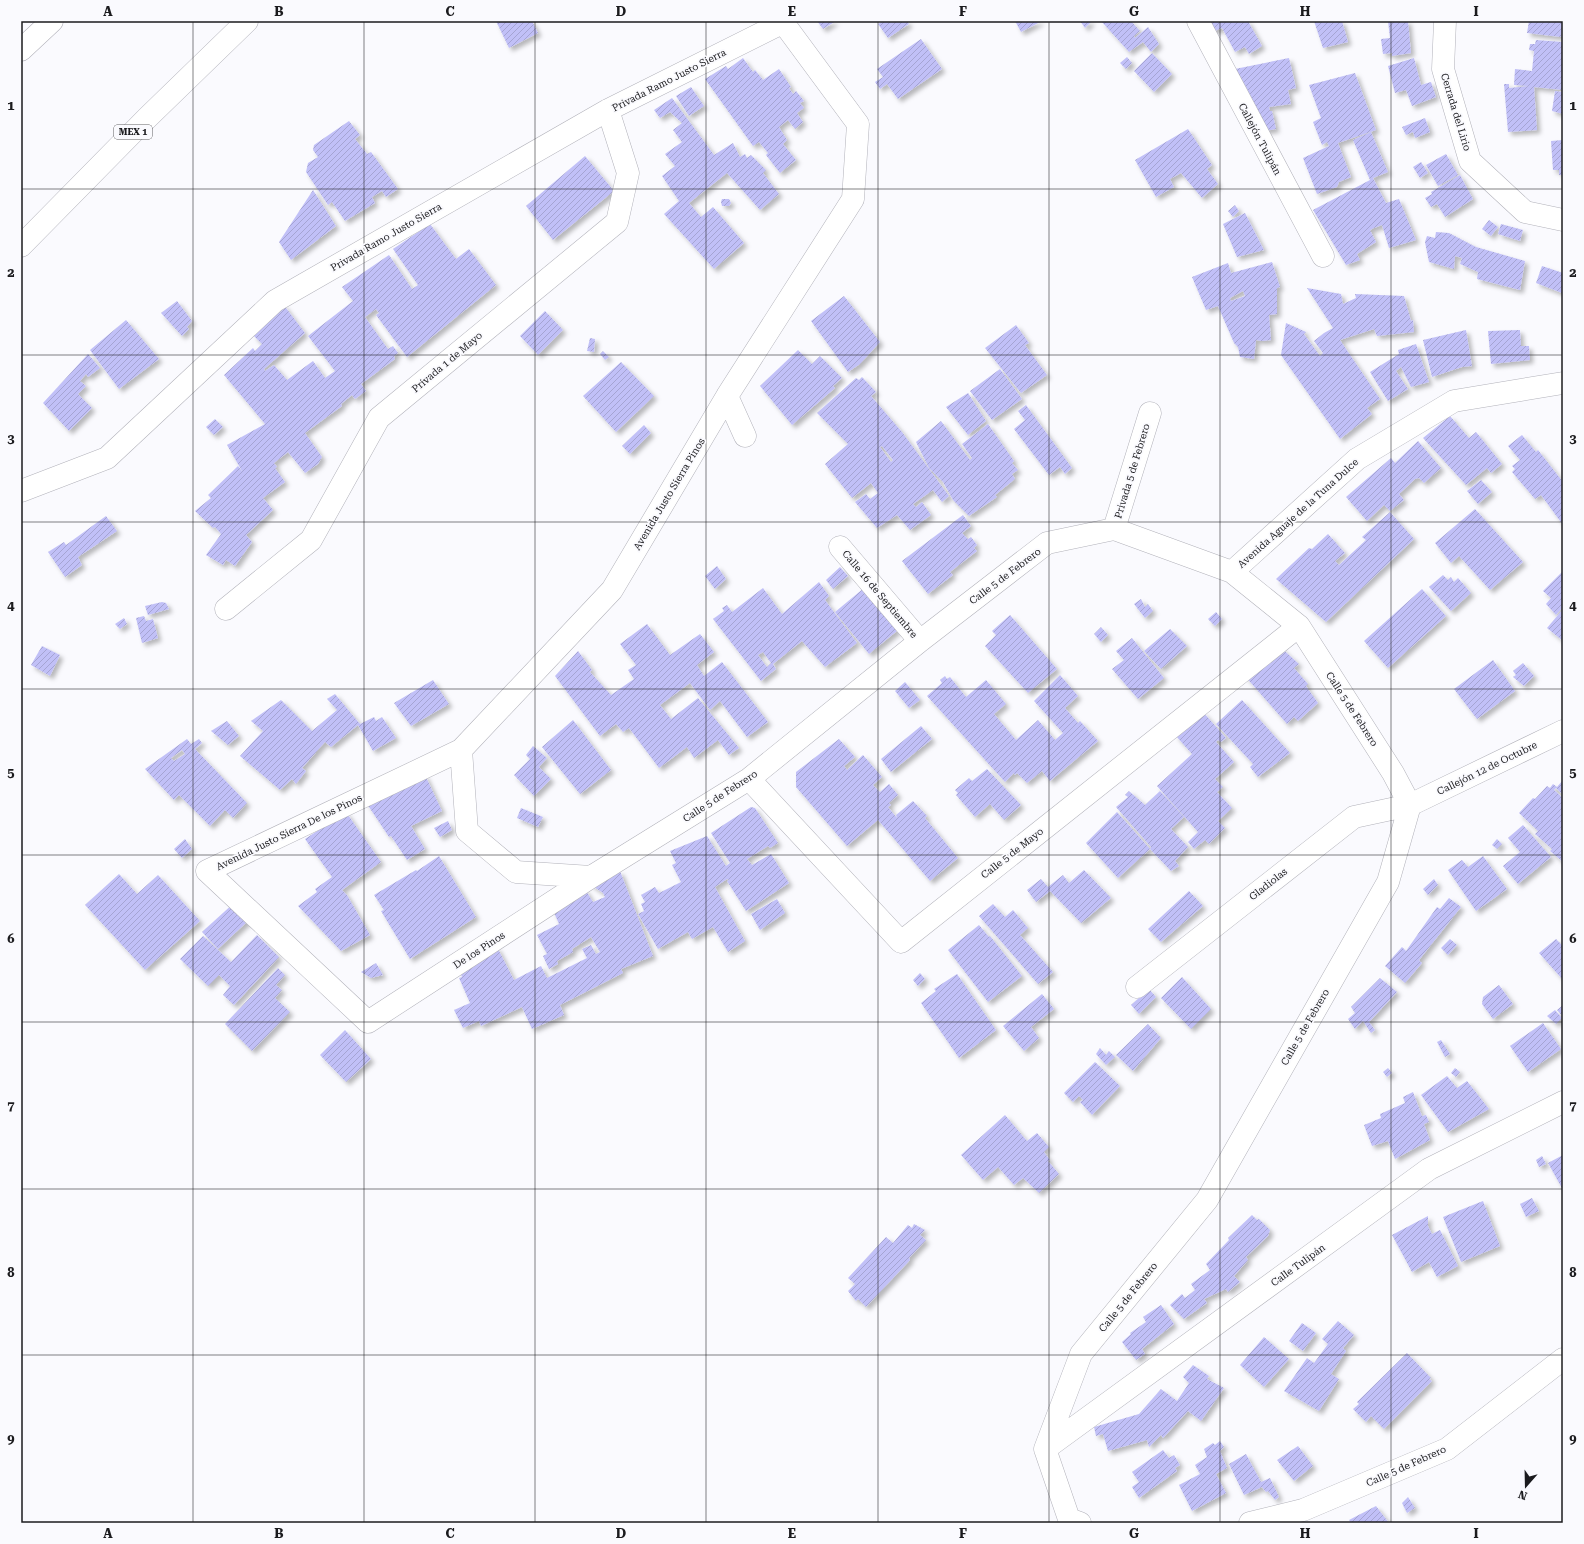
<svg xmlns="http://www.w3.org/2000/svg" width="1584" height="1544" viewBox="0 0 1584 1544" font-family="'Roboto Serif',serif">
<defs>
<pattern id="building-hatch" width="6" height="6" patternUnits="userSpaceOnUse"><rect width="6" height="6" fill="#c1c0f7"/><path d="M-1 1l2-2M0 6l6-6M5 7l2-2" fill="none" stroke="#a5a4d3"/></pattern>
<filter id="shadow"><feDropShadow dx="3.5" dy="3.5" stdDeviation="2" flood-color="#0004"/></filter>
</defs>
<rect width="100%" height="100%" fill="#fafafe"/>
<path fill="url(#building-hatch)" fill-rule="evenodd" filter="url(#shadow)" d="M496 21H532L538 33 509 48Z
M817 21H836L823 29Z
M883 21H907L909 24 888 38 878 24Z
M1015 21H1042L1021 32Z
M1080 21H1092L1085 28Z
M1101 21H1131L1140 31 1134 36 1135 38 1148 27 1159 44 1151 52 1143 42 1129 52Z
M1204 21H1248L1262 46 1249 54 1245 47 1235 52 1222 28 1210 33Z
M1314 21H1342L1348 42 1323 48Z
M1388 21H1408L1411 53 1392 56V53L1383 54 1381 39 1390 38Z
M1529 21H1563L1561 37 1527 33Z
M921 39 942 69 898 99 887 84 880 89 875 82 883 77 877 69Z
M1536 40 1563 42V90L1534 87 1537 130 1508 132 1504 84H1509V88L1529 86 1514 85 1515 69 1532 71 1534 51 1529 50 1530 44H1535Z
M1152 53 1172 74 1154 92 1134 71Z
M1127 57 1132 63 1126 69 1120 63Z
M743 58 753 72 755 70 763 80 779 69 791 87 789 88 793 94 796 91 804 101 800 103 804 108 797 113 803 122 795 129 788 120 779 127 787 140 783 144 796 160 780 173 766 155 768 153 759 142 753 146 705 79 726 66 728 69Z
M1289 58 1296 88 1288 90 1291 104 1269 107 1270 111H1272L1276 129 1259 132 1251 97 1242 99 1230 70Z
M1414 58 1421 85 1431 82 1436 97 1412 106 1406 90 1395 93 1388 66Z
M1355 73 1376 130 1338 143 1351 177 1339 182 1337 187 1317 194 1303 158 1329 146 1327 142 1322 145 1313 122 1321 118 1309 85Z
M691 87 704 106 689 116 676 96Z
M1555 91 1563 92V114L1552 111Z
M672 98 714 155 733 143 740 157 745 154 747 158 751 155 766 170 763 173 779 194 760 210 727 173 689 203 701 217 713 207 744 243 714 269 664 214 679 201 662 176 675 166 665 154 682 142 673 130 682 123 670 112 660 118 654 110Z
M1425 118 1430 132 1415 138 1413 132 1406 135 1402 127Z
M349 121 360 135 355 139 367 154 371 152 398 189 386 197 382 191 372 197 375 203 345 221 332 202 328 205 306 172 308 163 318 157 313 150 314 145Z
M1188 129 1212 165 1207 169 1218 184 1202 198 1181 173 1170 179 1174 187 1156 197 1135 160Z
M1371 132 1388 172 1373 178 1386 203 1399 199 1416 240 1389 248 1382 225 1374 228 1370 230 1376 242 1357 254 1360 260 1346 265 1313 210 1370 180 1353 140Z
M1563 140V175H1559V170H1553L1551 141Z
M1446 154 1458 175 1438 186 1426 165Z
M585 156 614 191 553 240 526 206Z
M1421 162 1428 173 1420 178 1413 167Z
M1460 175 1473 199 1445 217 1437 204 1431 207 1425 198 1432 194 1431 192Z
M313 190 336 226 291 260 279 242Z
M722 199H729L731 203 729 206H722L721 202Z
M1235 205 1239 211 1233 217 1228 211Z
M1245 213 1264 250 1237 257 1223 224Z
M1489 220 1498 227 1491 236 1482 229Z
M430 224 456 259 469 249 496 285 407 357 376 315 379 313 376 309 365 317 388 349 393 346 398 353 394 356 395 359 361 384 366 391 355 399 352 395 341 404 342 406 305 433 322 457 318 464 305 473 288 452 274 463 277 467 275 468 285 482 263 498 273 510 246 535 252 542 235 566 226 560 223 565 206 555 221 534 215 527 213 528 195 511 211 498 208 495 238 466 242 471 227 445 265 424 224 375 253 348 255 351 262 344 253 335 283 304 305 333 264 369 265 371 274 365 287 380 313 361 325 378 335 371 308 336 353 301 342 287 389 255 412 289 418 285 393 249Z
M1501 224 1523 230 1520 241 1498 234Z
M1436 232 1449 233 1476 247 1525 261 1520 290 1477 279 1478 272 1460 264 1462 258 1455 256 1454 269 1429 262 1425 242 1427 236 1435 238Z
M1272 262 1280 287 1277 288V314L1269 315 1271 340 1262 341 1256 340 1254 359 1240 357 1238 347 1234 343 1218 306 1206 310 1192 277 1228 263 1231 273ZM1243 291 1245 296 1231 301 1230 298Z
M1542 266 1563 273 1562 293 1536 283Z
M1307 288 1341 294 1343 304 1356 298 1355 294 1404 296 1411 321 1413 320 1414 332 1377 336 1374 329 1340 340 1380 399 1367 408 1372 414 1340 439 1281 355 1286 323 1306 332 1304 334 1320 356 1323 353 1314 341 1324 333 1333 328Z
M844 296 880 342 860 364 848 372 811 321Z
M177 301 192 321 187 327 189 329 182 336 161 313Z
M545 311 563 330 538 355 520 336Z
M126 320 159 359 119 389 90 350Z
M1016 325 1029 343 1025 345 1047 375 1021 393 985 348Z
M1466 330 1472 366 1462 367 1432 377 1423 340Z
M1520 330 1521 346H1529L1530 360 1491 364 1488 331Z
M590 338 595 339 594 352 587 351Z
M1416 344 1429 382 1411 387 1401 367 1396 371 1408 389 1388 401 1370 372 1399 354 1398 350Z
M798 350 812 364 820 356 842 378 833 386 835 388 792 425 760 386Z
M603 351 609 357 605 360 600 354Z
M88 354 100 368 88 377 86 374 80 381 86 386 78 394 92 408 69 431 43 403Z
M621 362 654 396 616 432 583 396Z
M1000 369 1022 399 992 420 970 391Z
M862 377 876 392 871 396 902 432 949 496 942 502 933 490 913 504 916 507 922 502 931 515 910 530 897 515 877 528 855 502 866 494 870 499 878 493 871 483 852 498 825 464 848 444 817 413 856 378 859 380ZM882 446 893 460 891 462 880 447Z
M968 393 986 421 968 435 946 407Z
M1026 405 1072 468 1065 474 1060 467 1049 475 1014 429 1025 420 1018 411Z
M1450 416 1469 438 1476 432 1502 464 1491 473 1487 468 1466 485 1423 438Z
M215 419 223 427 214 435 206 427Z
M941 421 970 460 972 458 962 444 988 424 1014 461 1012 463 1018 470 1012 474 1015 479 995 495 997 497 969 516 953 500 943 482 929 468 916 442Z
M644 425 651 433 630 454 622 446Z
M1522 435 1536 452 1538 450 1563 482V525L1541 495 1535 499 1512 472 1515 469 1512 466 1520 460 1508 446Z
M1418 441 1441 468 1424 483 1419 478 1415 479 1399 494 1404 500 1390 511 1384 505 1367 521 1346 497 1391 458 1395 463Z
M1481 480 1492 492 1478 504 1467 491Z
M1475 509 1523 562 1490 590 1459 556 1451 563 1435 543Z
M1390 512 1414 539 1326 622 1276 579 1309 548 1312 549 1328 534 1345 553 1335 561 1339 565 1366 540 1362 537Z
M963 515 971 526 962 533 968 539 971 537 977 545 974 548 977 551 950 572 953 575 928 594 902 561Z
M106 516 117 531 78 557 82 565 65 577 48 552 64 542 66 545Z
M717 566 726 579 715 589 705 576Z
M840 567 848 576 833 589 826 580Z
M1563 571V607L1556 615 1546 604 1551 598 1543 591Z
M1443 575 1448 580 1451 577 1454 582 1458 578 1471 593 1451 611 1429 587Z
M819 582 829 596 825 600 857 643 825 667 802 641 773 664 776 669 761 681 713 619 724 611 722 608 727 605 732 612 763 588 782 614ZM763 652 771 663 767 667 758 655Z
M864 588 898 630 869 654 835 612Z
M1422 589 1446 616 1388 668 1364 641Z
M1141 599 1145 607 1148 604 1153 611 1145 618 1134 604Z
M162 602 166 603 169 609 148 615 145 606Z
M1563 609V641L1547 628Z
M1216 612 1222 619 1215 626 1208 619Z
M1010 615 1057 669 1028 693 985 646 996 635 992 631Z
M144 616 146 621 153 619 158 638 142 643 136 618Z
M124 618 127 624 120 629 115 624Z
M647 624 670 655 700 634 714 652 697 665 704 676 722 662 768 722 747 737 720 701 710 710 690 683 660 705 671 719 698 698 739 748 729 755 718 740 694 758 687 747 659 768 629 728 623 732 616 724 600 736 555 676 578 651 592 670 590 672 611 695 634 679 628 670 636 665 620 644Z
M1101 627 1108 635 1101 642 1094 634Z
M1170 629 1187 646 1161 669 1144 651Z
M1132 638 1164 678 1138 699 1112 669 1124 660 1116 651Z
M1278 645 1299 664 1294 668 1308 684 1306 686 1318 703 1298 721 1294 717 1287 724 1244 675Z
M42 646 60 655 50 676 31 665Z
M1493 660 1515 691 1477 719 1454 689Z
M1523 663 1534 676 1524 686 1513 677 1516 675 1513 671Z
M1060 675 1078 696 1065 708 1078 723 1080 721 1098 741 1050 781 1042 771 1027 783 1017 773 1015 775 1014 773 1005 782 927 696 942 683 940 680 945 676 947 679 950 677 966 697 986 680 1006 704 994 714 1016 740 1038 720 1055 740 1063 733 1034 701Z
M433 680 449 704 411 726 394 703Z
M905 682 920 700 909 708 895 691Z
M335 694 360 724 374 717 376 721 382 717 396 738 373 751 358 725 331 747 325 742 302 768 306 771 296 784 292 779 280 790 240 756 263 731 251 721 281 700 312 731 337 710 327 699Z
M1242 700 1290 753 1258 777 1250 767 1253 764 1216 724Z
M1203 712 1226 738 1221 742 1218 740 1216 742 1234 762 1215 779 1223 787 1217 792 1232 808 1218 821 1225 828 1209 844 1205 840 1194 849 1188 842 1198 832 1157 786 1192 754 1175 735Z
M573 720 611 770 580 794 542 747Z
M227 721 239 736 228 745 211 731Z
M921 726 932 739 891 772 881 759Z
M187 739 191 744 199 739 202 743 195 749 247 803 233 818 225 810 210 826 179 795 174 800 145 769ZM182 750 185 754 174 761 171 758Z
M839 739 855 757 844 766 847 770 863 755 882 777 873 785 880 792 889 784 898 795 889 803 891 805 888 807 897 818 896 815 913 801 927 816 925 818 958 858 930 881 878 820 847 846 796 787V772Z
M533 746 547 758 539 767 551 779 534 796 514 775 530 759 526 755Z
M987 769 1021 805 1004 820 990 804 975 817 956 795 958 793 955 790 969 778 972 781Z
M425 775 442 811 411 826 425 849 407 860 391 836 389 837 363 798Z
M1563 780V795L1556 788 1554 790 1563 798V836L1561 838 1563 840V862L1550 851 1552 849 1535 834 1538 831 1519 813 1533 798 1535 799 1547 786 1550 788 1553 784 1557 787Z
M1129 791 1145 805 1160 791 1184 817 1171 829 1188 847 1175 861 1179 866 1171 871 1150 849 1118 878 1086 843 1117 812 1150 849 1151 847 1116 807 1128 797 1125 795Z
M751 807 755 808 778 843 770 848 768 846 747 859 752 865 771 854 789 883 746 911 727 881 729 880 727 879 715 887 745 941 728 952 713 927 692 939 688 932 658 949 638 914 644 911 641 904 645 902 641 895 655 887 659 893 681 882 672 865 676 863 670 851 707 836 726 866 730 863 711 833Z
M521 808 543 817 538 827 517 818Z
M346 812 381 862 342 890 347 895 370 935 341 951 298 906 317 892 315 889 332 877 305 839Z
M448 821 452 830 440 837 434 828Z
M1523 825 1551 857 1518 884 1503 866 1520 852 1508 838Z
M185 839 192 849 182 858 174 849Z
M1497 839 1502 844 1497 849 1492 845Z
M439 856 476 917 410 959 381 911 384 910 374 895 416 870 417 871Z
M1483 856 1507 889 1476 911 1448 870 1462 860 1468 867Z
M1084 870 1111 898 1081 923 1050 891 1036 902 1027 890 1041 879 1048 887 1063 875 1069 883Z
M620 871 653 956 621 969 623 973 560 1005 564 1015 532 1029 522 1007 481 1026 479 1021 463 1028 454 1010 470 1003 459 978 462 977 459 970 497 947 514 980 541 966 547 978 587 958 582 949 591 945 596 954 600 952 591 937 572 949 573 952 557 961 558 964 549 969 543 956 547 954 537 935 559 924 552 908 585 889 593 902 605 897 603 893 588 883Z
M119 874 137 894 158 875 200 921 145 970 85 905Z
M1434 879 1438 885 1428 895 1423 889Z
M1189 891 1203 906 1161 942 1148 929Z
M1449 898 1461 907 1419 960 1422 963 1405 983 1385 966 1402 947 1406 951 1437 907 1440 909Z
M777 899 785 913 760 930 751 914Z
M235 902 250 919 218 949 202 932Z
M993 904 1005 917 1013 910 1028 928 1020 935 1053 972 1038 984 979 916Z
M979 925 989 937 990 936 1022 976 988 1002 948 950Z
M257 935 279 957 234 1005 223 995 230 986 219 975 208 986 180 959 203 936 231 962Z
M1450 939 1457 945 1448 955 1441 948Z
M1556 939 1563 946V980L1539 953Z
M376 963 383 975 371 978 361 972Z
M278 968 285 975 276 985 282 990 275 998 290 1012 252 1051 225 1024Z
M920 973 925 979 918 986 913 980Z
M957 974 996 1030 959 1058 921 1003 936 991 934 989Z
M1182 977 1211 1009 1191 1029 1161 998Z
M1380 978 1397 992 1369 1022 1375 1030 1371 1033 1363 1021 1355 1029 1348 1019 1355 1013 1351 1007Z
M1499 985 1513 1004 1493 1019 1482 1004 1483 997Z
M1149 989 1156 997 1139 1014 1131 1005Z
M1042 994 1054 1009 1031 1027 1039 1038 1024 1051 1003 1026Z
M1563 1005V1017L1557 1010Z
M1555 1010 1562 1018 1556 1024 1547 1016Z
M1543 1023 1561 1049 1528 1072 1510 1046Z
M1148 1024 1161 1038 1133 1071 1116 1055Z
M345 1030 371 1059 346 1082 320 1055Z
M1441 1040 1450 1054 1445 1057 1437 1042Z
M1100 1048 1106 1055 1109 1051 1115 1057 1106 1065 1096 1054Z
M1095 1062 1120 1086 1092 1115 1080 1102 1083 1100 1079 1096 1073 1102 1064 1093Z
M1388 1068 1392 1073 1387 1077 1383 1072Z
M1455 1068 1460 1072 1456 1077 1451 1073Z
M1447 1076 1457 1088 1467 1081 1489 1109 1448 1132 1421 1095Z
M1413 1092 1422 1116 1426 1115 1429 1122 1424 1124 1430 1140 1395 1159 1388 1141 1372 1146 1364 1125 1381 1118 1380 1114 1405 1103 1403 1097Z
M1005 1115 1027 1141 1037 1133 1049 1147 1044 1152 1050 1160 1048 1161 1059 1174 1039 1193 1023 1178 1014 1185 998 1167 983 1180 961 1155Z
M1563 1155V1190L1548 1163Z
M1542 1156 1546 1164 1539 1167 1536 1160Z
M1532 1198 1539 1211 1526 1217 1520 1204Z
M1483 1201 1500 1246 1461 1262 1443 1217Z
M1252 1215 1257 1220 1259 1219 1270 1230 1268 1236 1246 1257 1248 1260 1234 1276 1240 1282 1228 1292 1226 1289 1204 1299 1207 1303 1184 1319 1170 1305 1182 1294 1185 1298 1195 1290 1191 1284 1210 1270 1206 1264 1229 1240 1228 1238Z
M1428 1216V1226L1432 1234 1440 1230 1458 1266 1437 1277 1429 1262 1412 1272 1392 1235Z
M914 1224 925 1230 920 1235 926 1240 909 1258 910 1260 866 1307 858 1299 856 1301 848 1291 855 1284 848 1278 886 1237 893 1243 908 1225 912 1228Z
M1161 1305 1174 1324 1142 1349 1145 1354 1136 1360 1122 1342 1131 1334 1130 1333 1146 1322 1143 1317Z
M1338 1321 1354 1335 1343 1348 1346 1351 1331 1374 1339 1379 1319 1411 1284 1391 1307 1358 1314 1363 1328 1344 1322 1339Z
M1302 1323 1316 1333 1303 1351 1289 1341Z
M1264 1337 1289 1359 1264 1387 1240 1365Z
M1407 1353 1431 1378 1429 1379 1432 1381 1384 1429 1371 1416 1366 1422 1353 1409 1359 1404 1357 1402Z
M1193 1365 1209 1376 1207 1379 1224 1388 1201 1421 1188 1411 1163 1438 1161 1435 1149 1447 1147 1440 1108 1451 1103 1434 1096 1436 1094 1427 1139 1414 1161 1389 1177 1401 1189 1383 1183 1377Z
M1220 1441 1224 1447 1220 1451 1227 1468 1216 1474 1226 1493 1192 1511 1179 1485 1200 1474 1195 1465 1207 1457 1204 1449 1213 1443 1215 1445Z
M1298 1446 1313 1466 1294 1481 1277 1460Z
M1163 1450 1169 1458 1174 1455 1180 1465 1175 1468 1177 1471 1139 1498 1132 1487 1139 1482 1132 1472Z
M1246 1454 1261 1482 1270 1478 1279 1497 1275 1500 1268 1491 1266 1492 1262 1487 1244 1495 1229 1464Z
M1408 1497 1415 1508 1407 1513 1402 1503Z
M1376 1506 1389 1523H1351L1349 1520Z"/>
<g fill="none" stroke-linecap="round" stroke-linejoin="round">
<defs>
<path id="minor" d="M782 21 858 124 853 199 727 396 612 590 461 750 207 871 368 1022 591 877 749 779 920 641 1047 543 1114 529 1232 572 1299 626 1393 773 1410 805 1388 882 1207 1200 1081 1354 1045 1449 1069 1519 1080 1523
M1198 21 1323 256
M1445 21 1443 69 1470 161 1525 212 1563 220
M21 50 52 21
M727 396 745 436
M21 491 107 458 275 301 608 110 782 23
M1114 529 1150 413
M840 547 920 641
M1232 572 1357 459 1454 401 1563 383
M226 609 311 540 379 418 617 222 628 173 608 110
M461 750 467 831 516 872 591 877
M749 779 901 942 1299 626
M1137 987 1354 817 1410 805 1563 731
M1045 1449 1429 1169 1563 1102
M1250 1523 1303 1510 1447 1449 1563 1359"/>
<path id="major" d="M21 246 146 119 247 21"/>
</defs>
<use href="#minor" stroke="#b2b2ba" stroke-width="23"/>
<use href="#major" stroke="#b2b2ba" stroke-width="23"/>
<use href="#minor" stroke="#fff" stroke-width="22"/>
<use href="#major" stroke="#fff" stroke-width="22"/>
</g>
<path fill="none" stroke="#1b1b1e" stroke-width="1" stroke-opacity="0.55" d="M193 21V1523M364 21V1523M535 21V1523M706 21V1523M878 21V1523M1049 21V1523M1220 21V1523M1391 21V1523M21 189H1563M21 355H1563M21 522H1563M21 689H1563M21 855H1563M21 1022H1563M21 1189H1563M21 1355H1563"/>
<g text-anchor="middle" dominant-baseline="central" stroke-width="3.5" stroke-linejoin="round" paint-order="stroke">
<rect fill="#fafafe" stroke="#5e5e61" stroke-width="1" x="114" y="125" width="38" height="14" rx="3"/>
<g font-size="9" font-weight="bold" fill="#1b1b1e">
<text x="133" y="132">MEX 1</text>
</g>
<g font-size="10" fill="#1b1b1e" stroke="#fafafe">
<text transform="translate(669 80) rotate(-27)">Privada Ramo Justo Sierra</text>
<text transform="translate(1456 112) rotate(73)">Cerrada del Lirio</text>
<text transform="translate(1260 139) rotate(62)">Callejón Tulipán</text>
<text transform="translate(386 237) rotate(-30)">Privada Ramo Justo Sierra</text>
<text transform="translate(447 362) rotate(-40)">Privada 1 de Mayo</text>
<text transform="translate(1132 471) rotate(-73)">Privada 5 de Febrero</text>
<text transform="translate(669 494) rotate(-59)">Avenida Justo Sierra Pinos</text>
<text transform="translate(1298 513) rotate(-42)">Avenida Aguaje de la Tuna Dulce</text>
<text transform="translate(1005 576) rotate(-37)">Calle 5 de Febrero</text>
<text transform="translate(880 594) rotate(50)">Calle 16 de Septiembre</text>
<text transform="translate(1352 709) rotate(57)">Calle 5 de Febrero</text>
<text transform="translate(1487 768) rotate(-26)">Callejón 12 de Octubre</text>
<text transform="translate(720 796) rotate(-33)">Calle 5 de Febrero</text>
<text transform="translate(289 832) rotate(-26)">Avenida Justo Sierra De los Pinos</text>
<text transform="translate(1012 853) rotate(-38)">Calle 5 de Mayo</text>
<text transform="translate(1268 884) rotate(-38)">Gladiolas</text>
<text transform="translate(479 950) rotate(-33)">De los Pinos</text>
<text transform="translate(1305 1027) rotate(-60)">Calle 5 de Febrero</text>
<text transform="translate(1298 1265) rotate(-36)">Calle Tulipán</text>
<text transform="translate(1128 1297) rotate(-51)">Calle 5 de Febrero</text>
<text transform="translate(1406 1466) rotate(-24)">Calle 5 de Febrero</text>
</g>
</g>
<rect width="1584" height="1544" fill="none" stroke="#fafafe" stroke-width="44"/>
<g transform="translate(1526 1486) rotate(200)" stroke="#fafafe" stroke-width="3" paint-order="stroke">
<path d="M0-3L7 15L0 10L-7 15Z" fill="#1b1b1e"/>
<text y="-6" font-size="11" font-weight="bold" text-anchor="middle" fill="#1b1b1e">N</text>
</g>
<rect x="22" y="22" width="1540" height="1500" fill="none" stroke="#1b1b1e" stroke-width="1.5"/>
<g font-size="13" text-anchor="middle" font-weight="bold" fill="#1b1b1e">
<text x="108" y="16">A</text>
<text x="279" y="16">B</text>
<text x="450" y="16">C</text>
<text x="621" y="16">D</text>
<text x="792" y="16">E</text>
<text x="963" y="16">F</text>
<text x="1134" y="16">G</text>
<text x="1305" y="16">H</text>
<text x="1476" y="16">I</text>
<text x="11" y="110">1</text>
<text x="1573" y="110">1</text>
<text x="11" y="277">2</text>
<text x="1573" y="277">2</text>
<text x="11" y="443">3</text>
<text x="1573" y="443">3</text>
<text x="11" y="610">4</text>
<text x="1573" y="610">4</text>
<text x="11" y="777">5</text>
<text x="1573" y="777">5</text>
<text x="11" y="943">6</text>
<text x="1573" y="943">6</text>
<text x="11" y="1110">7</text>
<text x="1573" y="1110">7</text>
<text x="11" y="1277">8</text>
<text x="1573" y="1277">8</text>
<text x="11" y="1443">9</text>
<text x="1573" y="1443">9</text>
<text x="108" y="1538">A</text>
<text x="279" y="1538">B</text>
<text x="450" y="1538">C</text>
<text x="621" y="1538">D</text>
<text x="792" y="1538">E</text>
<text x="963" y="1538">F</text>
<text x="1134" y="1538">G</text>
<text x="1305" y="1538">H</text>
<text x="1476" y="1538">I</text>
</g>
</svg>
